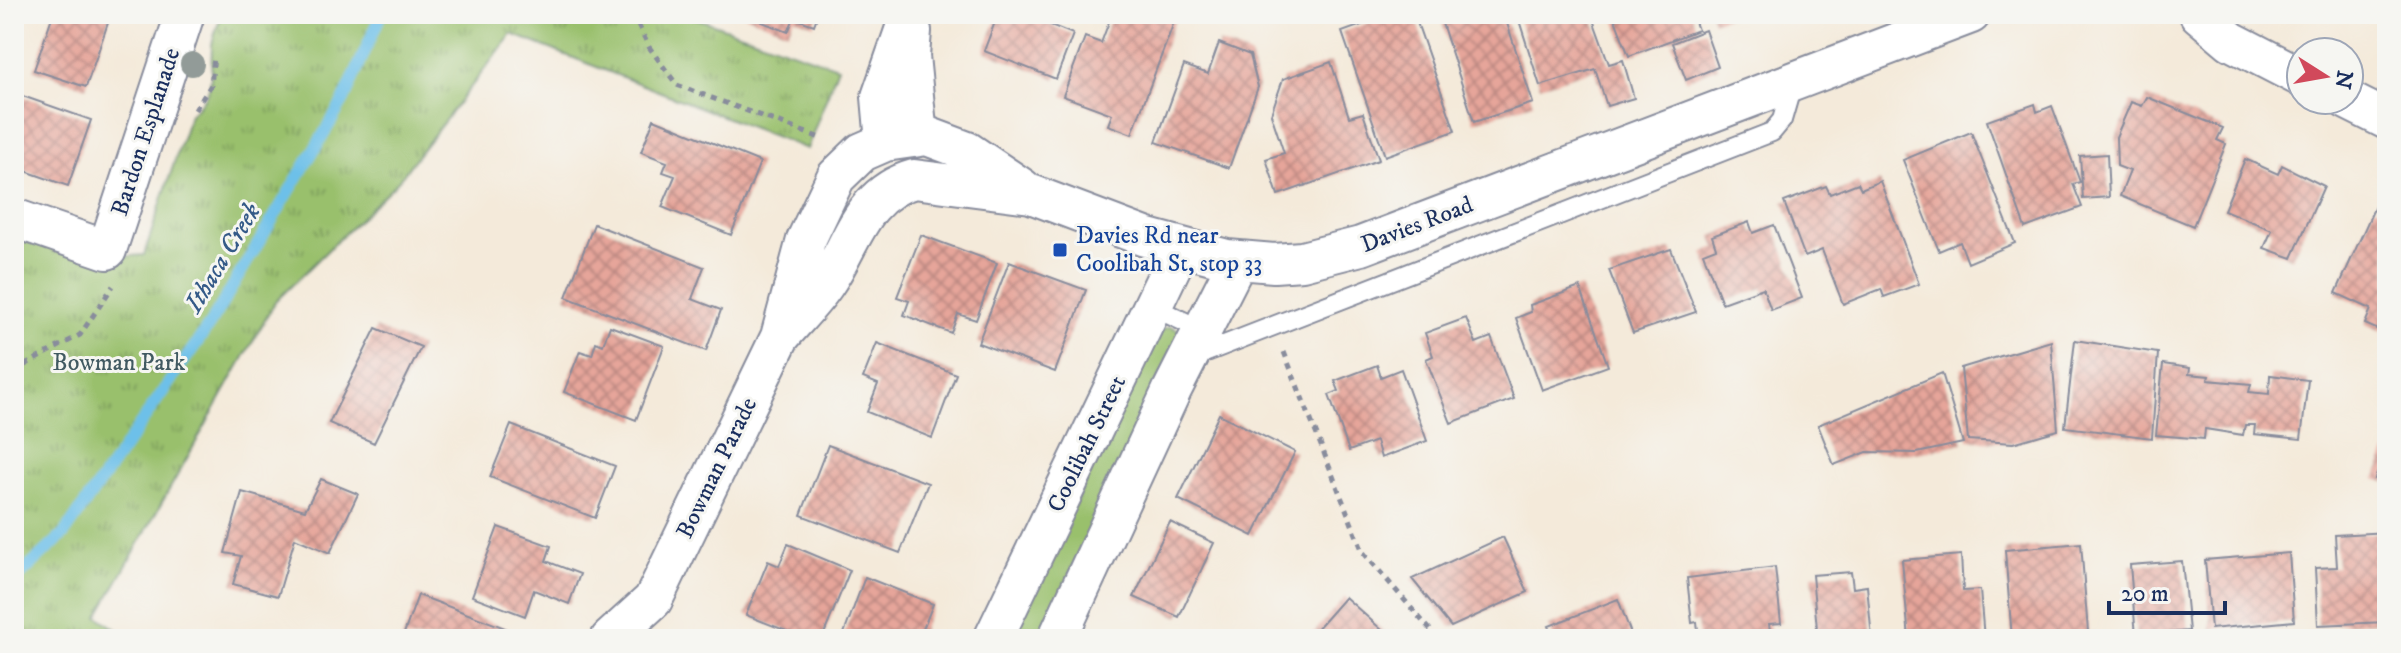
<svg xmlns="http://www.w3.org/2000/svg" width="2401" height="653" viewBox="0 0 2401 653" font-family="'IM FELL DW Pica',serif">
<defs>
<pattern id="park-tufts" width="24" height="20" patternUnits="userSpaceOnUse" patternTransform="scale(2)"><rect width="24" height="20" fill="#99c06c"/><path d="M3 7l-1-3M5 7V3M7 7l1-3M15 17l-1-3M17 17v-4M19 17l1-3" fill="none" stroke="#7c9c5c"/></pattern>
<pattern id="building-cross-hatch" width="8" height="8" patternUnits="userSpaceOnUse" patternTransform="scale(2)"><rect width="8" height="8" fill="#e6a59a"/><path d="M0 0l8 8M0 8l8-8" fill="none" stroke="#ba8781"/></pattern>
</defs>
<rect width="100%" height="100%" fill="#f6f6f2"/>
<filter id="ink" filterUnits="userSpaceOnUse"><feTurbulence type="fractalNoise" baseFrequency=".0125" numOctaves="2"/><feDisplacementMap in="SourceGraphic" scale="16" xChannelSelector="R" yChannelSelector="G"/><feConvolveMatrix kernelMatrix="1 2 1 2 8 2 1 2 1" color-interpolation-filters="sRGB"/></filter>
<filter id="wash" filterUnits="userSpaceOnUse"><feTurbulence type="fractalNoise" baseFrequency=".006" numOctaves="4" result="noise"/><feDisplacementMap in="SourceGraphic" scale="32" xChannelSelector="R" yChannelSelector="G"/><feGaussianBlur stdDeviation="1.8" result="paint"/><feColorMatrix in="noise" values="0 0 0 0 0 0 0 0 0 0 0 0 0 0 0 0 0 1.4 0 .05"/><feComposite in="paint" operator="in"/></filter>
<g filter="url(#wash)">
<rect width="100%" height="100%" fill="#f4eada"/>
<path fill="#99c06c" stroke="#5a7865" stroke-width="2" d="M1170 326 1181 331 1040 639H1009L1159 331Z"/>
<path fill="url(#park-tufts)" stroke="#5a7865" stroke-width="2" d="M222 14H684L838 67 807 149 512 34 397 182 275 302 98 616 129 639H14V228L105 258 144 255 190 114C217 91 210 76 212 45 213 35 219 24 222 14Z"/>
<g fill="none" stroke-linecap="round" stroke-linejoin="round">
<path stroke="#6dc0e9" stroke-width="12" d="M14 581 64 534 210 324 344 100 381 14"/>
</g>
<g id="blocks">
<path fill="url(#building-cross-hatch)" d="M53 14H111L86 87 34 70Z
M742 14H818L814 25 794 18 788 32Z
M998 14H1051L1048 24 1073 34 1056 79 984 51Z
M1112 14H1177L1132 134 1108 125 1112 114 1063 96 1085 37 1101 43Z
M1392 14H1414L1455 131 1385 156 1342 32Z
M1439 14H1504L1533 103 1474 122Z
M1517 14H1591L1609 64 1623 60 1634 98 1607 106 1595 69 1540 86Z
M1613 14H1692L1698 30 1629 56Z
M1711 14H1735L1713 22Z
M1705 30 1718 67 1686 80 1672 43Z
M1219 43 1250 55 1258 87 1229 168 1156 142 1184 65 1208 74Z
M1331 62 1349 117 1363 113 1379 160 1278 195 1266 159 1284 153 1271 114 1283 79Z
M14 93 91 120 68 186 14 167Z
M2147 97 2223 128 2217 140 2226 144 2193 226 2120 196 2130 171 2117 166 2116 137 2131 102 2142 106Z
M2035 104 2037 112 2052 106 2080 182 2073 184 2082 207 2025 228 1987 121Z
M654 119 760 162 731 235 662 207 675 176 663 172 667 162 641 152Z
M1971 132 2015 243 1968 263 1960 242 1939 251 1903 160Z
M2107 154 2109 197 2083 199 2080 156Z
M2245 159 2278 174 2282 165 2324 186 2292 258 2264 248 2272 230 2224 210Z
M1880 181 1919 284 1884 297 1881 289 1843 304 1822 250 1805 257 1784 202 1826 186 1830 194 1858 183 1861 189Z
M2375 206 2387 211V334L2365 324 2371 309 2336 293Z
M1749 222 1753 233 1774 225 1802 298 1771 310 1763 288 1722 303 1703 253 1716 248 1712 236Z
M594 224 704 267 692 299 721 310 706 351 566 297Z
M921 235 997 263 976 320 958 314 951 333 904 315 909 301 897 297Z
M1671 249 1696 312 1633 333 1609 270Z
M1009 262 1086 290 1055 372 978 343Z
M1580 287 1608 366 1542 390 1516 318 1531 312 1530 305Z
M1466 318 1476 343 1491 337 1514 399 1451 423 1426 359 1433 356 1425 333Z
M610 326 664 346 636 420 564 392 580 351 592 355 596 342 603 345Z
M376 328 421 347 374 443 329 423Z
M2075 340 2158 353 2152 438 2065 427Z
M2051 341 2058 430 2013 443 1968 440 1961 368Z
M877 343 956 374 932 438 867 412 878 384 863 378Z
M2163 364 2190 368 2189 374 2209 376 2208 380 2251 384 2249 392 2269 394 2270 375 2308 380 2301 439 2254 434 2255 425H2245L2243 435 2205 429 2204 439 2156 435Z
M1377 365 1381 377 1401 369 1427 441 1381 458 1376 441 1349 451 1329 395 1339 391 1335 381Z
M1942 373 1963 443 1917 453 1867 452 1834 465 1818 425Z
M1219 414 1295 452 1253 536 1178 499Z
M511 425 615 466 595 518 490 477Z
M828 445 928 483 900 553 801 515Z
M2387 450V483L2375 479Z
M321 479 358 494 330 553 295 538 278 596 233 584 241 556 225 553 242 492 305 510Z
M1170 522 1214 543 1179 617 1134 597Z
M498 527 551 546 546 561 580 574 569 604 534 590 525 616 472 596Z
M2387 532V622L2318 625 2315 568 2337 567 2335 535Z
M1503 537 1528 592 1451 627 1412 579Z
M2081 543 2088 632 2012 639 2005 550Z
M788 544 850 570 822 639H807L746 615 768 561 779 566Z
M2289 553 2294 621 2211 629 2205 560Z
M1961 555 1963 591 1980 590 1984 639H1909L1902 560Z
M2182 561 2189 631 2136 636 2130 565Z
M1775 567 1781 623 1769 624 1771 639H1699L1697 622 1692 623 1687 578Z
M1851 572 1853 588 1867 586 1872 639H1818L1812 575Z
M865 577 933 604 919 639H842Z
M418 595 521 634 519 639H402Z
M1345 597 1392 639H1308Z
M1618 599 1633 639H1554L1549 626Z"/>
</g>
</g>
<g filter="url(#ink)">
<use href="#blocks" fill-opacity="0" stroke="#888c9c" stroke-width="2"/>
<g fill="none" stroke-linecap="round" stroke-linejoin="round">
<defs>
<path id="service" d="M1153 307 1202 330
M1191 358 1772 132 1782 120 1793 82"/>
<path id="minor" d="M2199 14 2231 41 2301 77
M912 31 910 56 918 136
M2347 100 2387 120
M885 142 881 97 910 14
M14 218 107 250 185 14
M780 337C795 319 812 303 825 284 853 244 860 194 914 179L1031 194 1145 237 1227 259 1274 263 1302 261 1361 246 1971 14
M610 639 653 600 666 573 780 337 806 240 836 177 862 152 885 142 927 136 967 151 1022 188
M993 639 1180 249
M1057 639 1172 390 1238 260"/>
</defs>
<use href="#service" stroke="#888c9c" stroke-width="22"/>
<use href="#minor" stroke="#888c9c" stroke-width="42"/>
<path stroke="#888c9c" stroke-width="5" stroke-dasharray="6 6" stroke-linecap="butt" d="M633 14 649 47 677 85 823 139
M195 110 211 85 214 57
M1284 352 1363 552 1438 639
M14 371 80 335 113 286"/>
<use href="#service" stroke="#fff" stroke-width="18"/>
<use href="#minor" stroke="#fff" stroke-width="38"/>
</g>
<circle fill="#929b98" cx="192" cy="64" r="12"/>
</g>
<rect fill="#1a4fb4" stroke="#f6f6f2" stroke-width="3" x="1052" y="242" width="16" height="16" rx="4"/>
<g text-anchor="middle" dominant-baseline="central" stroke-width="6" stroke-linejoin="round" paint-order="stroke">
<g font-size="24" fill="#1b2f5e" stroke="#f6f6f2">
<text transform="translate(146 132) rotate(-72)">Bardon Esplanade</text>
<text transform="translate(1417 225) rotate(-21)">Davies Road</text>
<text transform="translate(1087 444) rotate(-64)">Coolibah Street</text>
<text transform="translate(717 468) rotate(-64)">Bowman Parade</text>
</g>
<g font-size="24" fill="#164399" stroke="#f6f6f2" text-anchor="start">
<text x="1076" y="236">Davies Rd near<tspan x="1076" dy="28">Coolibah St, stop 33</tspan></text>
</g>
<g font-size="24" fill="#415a62" stroke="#f6f6f2">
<text x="119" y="363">Bowman Park</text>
</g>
<g font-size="26" font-style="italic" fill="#345a88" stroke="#f6f6f2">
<text transform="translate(223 258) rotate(-59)">Ithaca Creek</text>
</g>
</g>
<rect width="2401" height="653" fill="none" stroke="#f6f6f2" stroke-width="48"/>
<g transform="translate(2325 76) rotate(101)"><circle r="38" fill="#f6f6f2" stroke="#9ea6b7" stroke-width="2"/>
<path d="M0-6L14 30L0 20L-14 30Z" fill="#d1495b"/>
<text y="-12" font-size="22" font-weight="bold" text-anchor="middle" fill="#1b2f5e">N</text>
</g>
<path d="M2109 601v12h116v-12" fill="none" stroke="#1b2f5e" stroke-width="4"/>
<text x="2121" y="601" font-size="24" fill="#1b2f5e" stroke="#f6f6f2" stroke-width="6" paint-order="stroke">20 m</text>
</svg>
